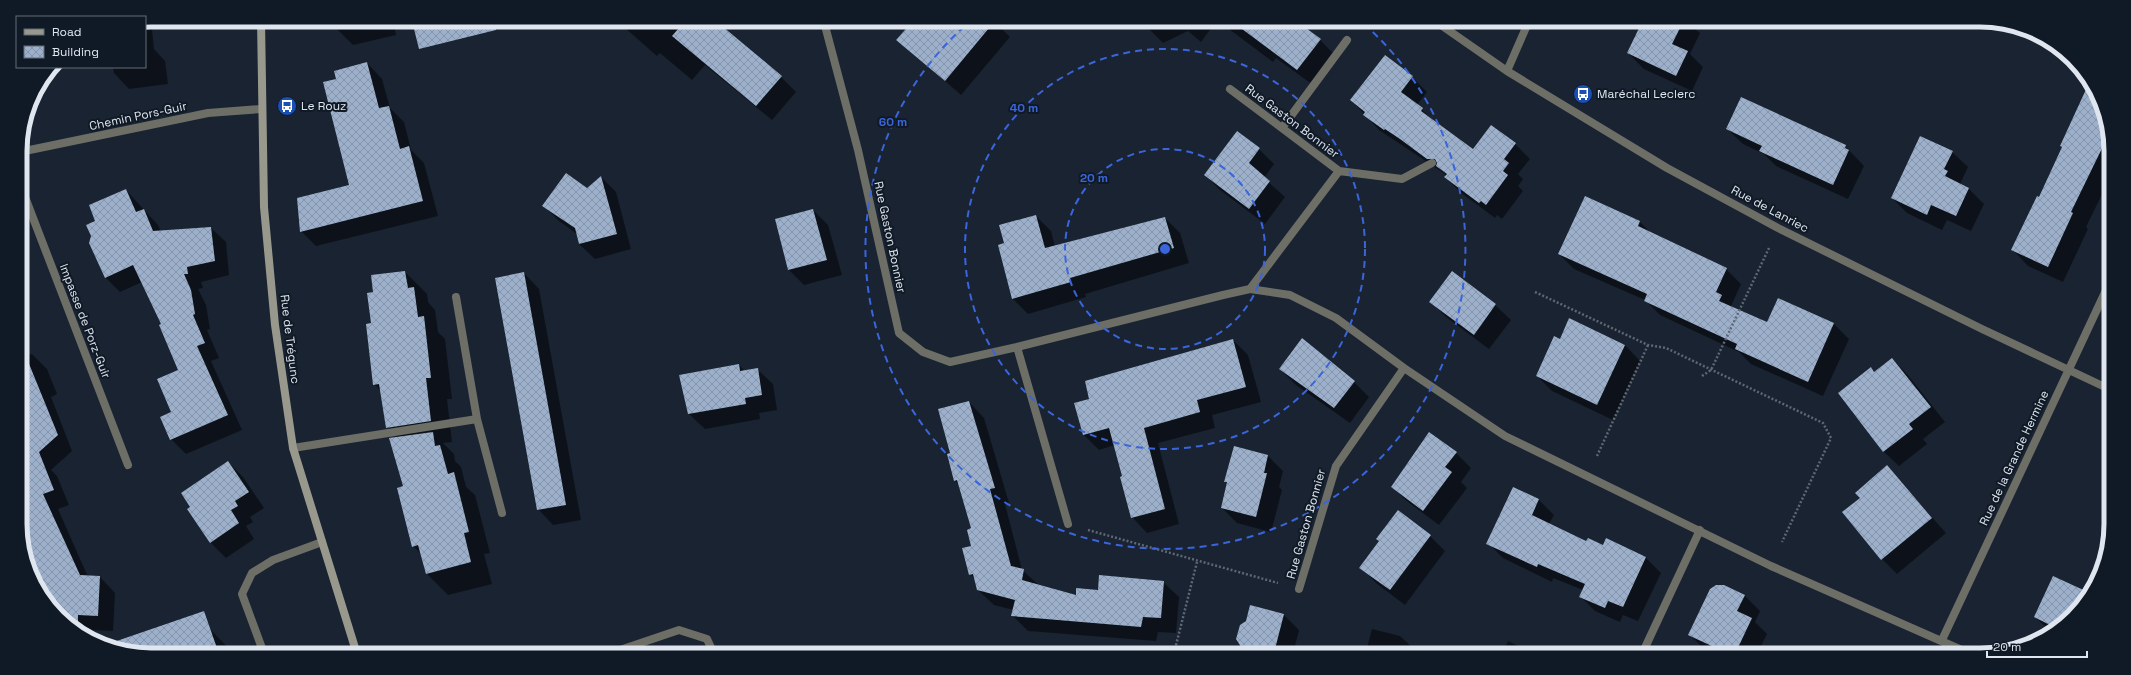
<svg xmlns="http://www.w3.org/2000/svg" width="2131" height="675" viewBox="0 0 2131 675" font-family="'Space Grotesk',sans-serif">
<defs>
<pattern id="building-cross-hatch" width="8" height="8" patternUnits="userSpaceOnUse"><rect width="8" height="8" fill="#9cb0cb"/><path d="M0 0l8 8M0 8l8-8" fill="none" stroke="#8695aa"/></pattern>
</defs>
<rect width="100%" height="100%" fill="#192331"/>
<path fill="#0007" d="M336 20 393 21 396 35 353 45 338 30Z
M617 21H715L781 77 796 92 772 120 705 65 692 80 660 53 657 56Z
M145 22 152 29 154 49 165 61 168 84 129 89 114 73 113 67H145Z
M913 22H995L1010 37 961 95 898 40Z
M1150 22 1215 23 1201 42 1188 31 1163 43 1148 28Z
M1221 23H1297L1320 40 1335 55 1313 85 1276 58 1273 62Z
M1642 24H1699L1696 30 1700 33 1690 54 1703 67 1692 91 1644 69 1628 53Z
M1901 24H1908L1907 27Z
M367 63 382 79 390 108 404 122 411 150 424 163 438 216 316 246 301 231 350 186 337 80Z
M1412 77 1427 92 1417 105 1436 123 1473 150 1515 144 1530 159 1518 174 1523 179 1518 186 1523 191 1502 219 1497 215 1495 218 1460 192 1445 177V174L1379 130 1351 100Z
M2086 93 2094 97 2109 126 2108 182 2086 227 2088 229 2063 282 2028 266 2013 250 2040 198Z
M28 111 31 125 24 127Z
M1727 129 1845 146 1864 166 1848 199 1776 166 1764 154 1743 144Z
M1920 137 1952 152 1968 167 1960 184 1969 189 1984 204 1971 231 1947 220 1942 230 1907 213 1892 198Z
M1259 149 1274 164 1264 178 1285 197 1265 224 1220 190 1205 175Z
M601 177 616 192 631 249 595 259 579 244 577 234 559 221 544 206 587 189Z
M126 190 158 225 161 232 211 228 226 242 229 275 201 282 203 288 198 289 206 305 210 329 207 330 219 358 211 361 242 430 186 454 171 439 172 412 180 370 162 325 142 282 120 292 105 277 97 221Z
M813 210 828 225 842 275 804 285 789 270Z
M1036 216 1051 231 1055 247 1165 218 1180 233 1189 263 1085 294 1086 297 1028 314 1013 299 1005 244Z
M1640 222 1652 234 1726 269 1741 284 1731 306 1734 309 1767 323 1778 299 1834 324 1849 339 1823 396 1751 364 1739 352 1660 315 1645 300 1574 269 1559 254Z
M405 272 427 294 428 302 435 310 438 332 445 339 452 399H447L452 442 443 443 454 454 455 461 461 467 466 487 475 495 490 553 484 554 492 584 448 595 427 574 422 555 413 546 398 438 387 427 382 392 374 384 372 324 375 293Z
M524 273 539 289 581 520 553 525 538 509Z
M1431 302 1495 305 1511 320 1489 349 1446 317Z
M1570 320 1625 345 1640 361 1613 420 1552 391 1537 376 1560 340Z
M1233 340 1248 355 1261 402 1212 415 1215 428 1158 443 1179 524 1147 533 1132 517 1115 445 1099 450 1083 434 1090 400Z
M32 354 47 369 57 394 51 397 72 451 51 470 57 476 69 505 58 509 88 577H100L115 593 113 631 93 630V635L79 633 53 611 32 569 23 357Z
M1892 359 1907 374 1945 422 1923 439 1927 444 1899 466 1884 452 1839 393 1871 368 1875 372Z
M739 365 745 371 757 369 773 384 777 410 759 413 760 419 705 429 689 414Z
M1280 369 1354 382 1369 397 1350 423 1296 385Z
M969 402 984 418 1009 503 1005 504 1022 570 1040 586 1077 596 1163 582 1179 597 1176 633 1158 632 1156 641 1028 631 1012 615 1014 610 994 605 978 590 975 579 970 574 973 529 960 486 955 480 952 454Z
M1430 433 1456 453 1471 468 1461 482 1467 488 1439 525 1408 502 1392 487Z
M1234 447 1268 456 1283 471 1279 487 1282 490 1271 532 1237 523 1222 508 1227 484 1226 482Z
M228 462 243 477 264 508 250 517 253 522 246 526 254 539 226 558 210 542Z
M1887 467 1946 533 1897 574 1882 559 1861 498Z
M1539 500 1554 515 1549 524 1587 542 1604 547 1607 540 1646 558 1661 573 1638 621 1623 615 1620 622 1595 611 1580 596 1583 590 1553 578 1552 582 1503 558 1488 543Z
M1430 536 1445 551 1405 605 1376 583 1361 567 1381 541Z
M2054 577 2090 594 2060 628 2051 632 2035 617Z
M1724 586 1745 596 1760 611 1755 622 1767 634 1757 654H1714L1705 650 1690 635Z
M1284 615 1299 630 1295 646 1305 653H1239L1241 646Z
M210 629 231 651H154Z
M1372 629 1400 636 1416 651 1415 653H1356L1357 650 1366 652Z
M1508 641 1535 654H1503Z"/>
<path fill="url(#building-cross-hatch)" d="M412 21H494L496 30 419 49Z
M685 21H716L782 76 756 106 672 36Z
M912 22H994L945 81 896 40Z
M1234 23H1299L1321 39 1297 70Z
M1641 24H1682L1672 44 1688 51 1676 76 1627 53Z
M1385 55 1413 76 1401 92 1423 108 1421 111 1473 149 1491 125 1516 143 1504 159 1509 163 1503 171 1508 175 1486 205 1481 201 1479 203 1444 177 1447 174 1436 166 1437 163 1435 159H1427L1400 139 1385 129 1384 130 1363 115 1365 112 1350 100Z
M367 62 379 108 389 106 400 149 409 146 423 201 300 232 297 198 349 185 323 82 336 79 334 71Z
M2088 85 2109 126 2108 136 2071 212 2073 213 2048 267 2011 250 2037 196 2039 197 2062 147 2060 146Z
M1741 97 1846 145 1845 148 1849 150 1833 185 1759 151 1762 146 1726 129Z
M1237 131 1260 148 1249 163 1270 181 1249 209 1204 175Z
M1920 136 1953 151 1944 169 1948 171 1945 176 1969 188 1956 216 1931 205 1927 215 1891 198Z
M566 173 587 188 601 176 617 234 579 244 575 228 542 206Z
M126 189 136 212 144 209 153 231 211 227 215 261 187 267 188 274H184L191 290 195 314 193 315 205 343 197 346 228 415 170 440 160 417 171 412 157 379 178 370 159 325 161 324 133 265 105 278 89 243 91 236 86 225 95 221 89 205Z
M1585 196 1640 221 1638 226 1727 268 1716 292 1722 295 1719 301 1767 322 1778 298 1834 323 1808 382 1735 349 1737 344 1644 301 1647 294 1558 254Z
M813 209 827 260 788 270 775 219Z
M1036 215 1045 248 1165 217 1174 248 1070 278 1071 282 1012 299 998 245 1004 243 999 225Z
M405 271 408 288 414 287 418 317 424 316 431 378H426L431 421 386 428 379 384 373 385 366 324 371 323 367 293 373 292 371 275Z
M1452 271 1496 304 1474 335 1429 302Z
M524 272 566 505 537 510 495 278Z
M1569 318 1625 345 1597 405 1536 376 1554 336 1560 339Z
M1302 338 1355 381 1334 408 1279 369Z
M1233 339 1246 387 1197 400 1200 412 1144 428 1165 509 1131 518 1120 477 1122 476 1109 428 1083 435 1074 403 1089 399 1085 381Z
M21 349H23L58 435 39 452 54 490 43 494 80 575 100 576 98 616 78 615V632L53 610 22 545Z
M1892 358 1931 407 1909 424 1913 429 1883 452 1838 393 1871 367 1874 372Z
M739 364 740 371 758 368 762 395 745 398 746 404 688 414 679 375Z
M969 401 995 488 990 489 1011 566 1024 569 1022 580 1076 595V588L1098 590 1099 575 1164 581 1161 618 1143 617 1141 627 1011 616 1015 600 977 590 973 574 969 575 962 548 971 546 967 530 971 528 957 480 954 481 947 454 950 453 938 409Z
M433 432 435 446 440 445 448 474 454 472 469 532 464 533 471 562 426 574 418 545 412 547 397 488 403 486 389 438Z
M1429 432 1457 452 1445 467 1452 472 1423 511 1391 487Z
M1234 446 1268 455 1264 473H1267L1256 517 1221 508 1227 482H1224Z
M228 461 249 492 235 501 238 506 231 510 239 523 210 543 187 509 190 507 181 493Z
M1887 465 1932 518 1881 560 1842 512 1860 498 1855 493Z
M1513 487 1539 499 1532 515 1586 541 1588 538 1603 545 1606 538 1646 557 1623 607 1608 601 1605 608 1579 597 1585 584 1538 564 1537 567 1486 544Z
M1398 510 1431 535 1390 590 1359 568 1379 541 1376 539Z
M2053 576 2090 593 2058 629 2034 617Z
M1716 585H1724L1745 595 1737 611 1752 618 1735 654H1729L1688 635 1710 589Z
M1250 605 1284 614 1274 653H1245L1236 639 1240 625 1246 621Z
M204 611 218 651 117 650 105 645Z"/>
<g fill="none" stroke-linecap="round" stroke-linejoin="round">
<path stroke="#5e6773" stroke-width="2.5" stroke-dasharray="2 2" stroke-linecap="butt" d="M1535 292 1648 345 1666 348 1823 423 1831 438 1782 542
M1702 376 1711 370 1769 248
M1597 456 1648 345
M1088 530 1278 583
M1174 653 1197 562"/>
<path stroke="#6d6e66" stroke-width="8" d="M263 651 242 594 252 573 273 560 322 542"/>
<path stroke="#6d6e66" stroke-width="8" d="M824 22 858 150 899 333 923 352 950 362 1017 347 1223 295 1250 289 1290 295 1336 318 1404 368 1505 436 1771 566 1973 655
M1438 23 1507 71 1667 168 1778 228 1982 329 2107 388
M1507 71 1528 23
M1230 89 1339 171 1402 179 1432 163
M1282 128 1347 40
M20 152 208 113 261 109
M20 184 128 465
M1250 289 1339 171
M1017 347 1068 524
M477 419 502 513
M293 448 477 419 456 297
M1299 589 1336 466 1404 368
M1942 640 2108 286
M614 652 679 630 707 639 713 652
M1642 654 1700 530"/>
<path stroke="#98998c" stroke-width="8" d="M261 20 264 207 275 325 293 448 356 651"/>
</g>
<g fill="none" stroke="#3a65db" stroke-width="2" stroke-dasharray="7 5">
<circle cx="1165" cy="249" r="100"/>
<circle cx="1165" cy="249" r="200"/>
<path d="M1364 24A300 300 0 1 1 968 23"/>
</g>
<defs>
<symbol id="bus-disc" viewBox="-11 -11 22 22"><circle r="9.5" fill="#1a4fb4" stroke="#101a27"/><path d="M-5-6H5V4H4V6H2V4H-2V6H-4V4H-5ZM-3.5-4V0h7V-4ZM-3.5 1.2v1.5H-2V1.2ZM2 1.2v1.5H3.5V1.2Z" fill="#fff"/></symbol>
</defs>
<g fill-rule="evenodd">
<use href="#bus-disc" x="1572" y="83" width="22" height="22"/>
<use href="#bus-disc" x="276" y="95" width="22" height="22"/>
</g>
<g text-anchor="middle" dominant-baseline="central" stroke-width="4" stroke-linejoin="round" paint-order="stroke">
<g font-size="12" fill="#dfe6ef" stroke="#101a27" text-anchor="start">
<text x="1597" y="94">Maréchal Leclerc</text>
<text x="301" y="106">Le Rouz</text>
</g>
<g font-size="12" fill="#dfe6ef" stroke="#101a27">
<text transform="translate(138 116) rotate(-12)">Chemin Pors-Guir</text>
<text transform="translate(1292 121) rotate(37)">Rue Gaston Bonnier</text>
<text transform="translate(1770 209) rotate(28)">Rue de Lanriec</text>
<text transform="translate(890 237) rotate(78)">Rue Gaston Bonnier</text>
<text transform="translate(85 321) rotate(69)">Impasse de Porz-Guir</text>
<text transform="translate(290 339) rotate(83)">Rue de Trégunc</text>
<text transform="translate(2014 458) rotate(-65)">Rue de la Grande Hermine</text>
<text transform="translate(1306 524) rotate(-74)">Rue Gaston Bonnier</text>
</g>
</g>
<path d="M0 0H2131V675H0ZM151 27H1980A124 124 0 0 1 2104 151V524A124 124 0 0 1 1980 648H151A124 124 0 0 1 27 524V151A124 124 0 0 1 151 27Z" fill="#101a27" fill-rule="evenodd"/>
<path fill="none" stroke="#dfe6ef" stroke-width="5" d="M151 27H1980A124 124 0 0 1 2104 151V524A124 124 0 0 1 1980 648H151A124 124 0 0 1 27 524V151A124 124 0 0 1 151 27Z"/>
<circle cx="1165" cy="249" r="6" fill="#3a65db" stroke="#101a27" stroke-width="2"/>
<g font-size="12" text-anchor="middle" font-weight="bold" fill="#3a65db" stroke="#101a27" stroke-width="4" stroke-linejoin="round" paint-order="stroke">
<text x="1024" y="112">40 m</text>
<text x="893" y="126">60 m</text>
<text x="1094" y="182">20 m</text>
</g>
<rect x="16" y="16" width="130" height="52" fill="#101a27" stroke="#636c77"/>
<rect x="24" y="29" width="20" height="6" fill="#98998c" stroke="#636c77"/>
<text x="52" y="36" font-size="12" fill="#dfe6ef">Road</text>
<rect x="24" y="46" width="20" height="12" fill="url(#building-cross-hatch)" stroke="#636c77"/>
<text x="52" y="56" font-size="12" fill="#dfe6ef">Building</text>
<path d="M1987 651v6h100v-6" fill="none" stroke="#dfe6ef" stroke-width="2"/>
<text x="1993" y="651" font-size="12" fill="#dfe6ef" stroke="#101a27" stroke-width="3" paint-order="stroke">20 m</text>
</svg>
